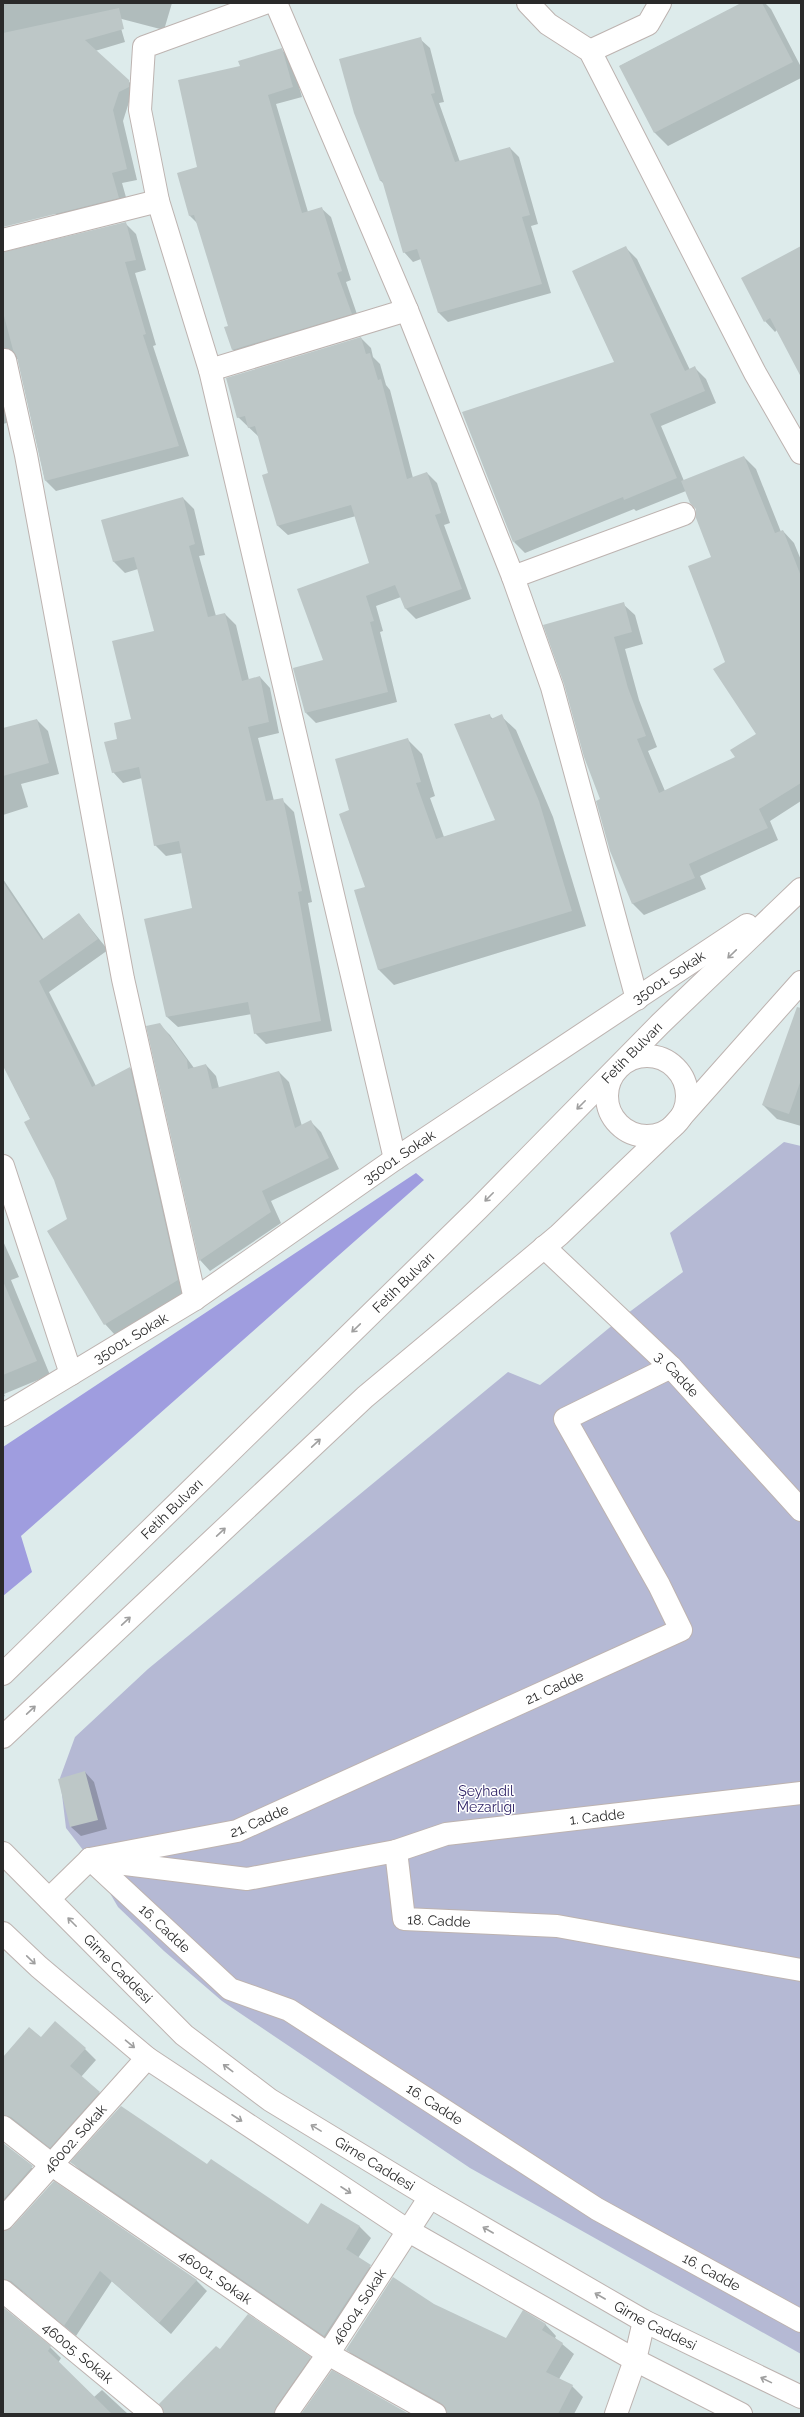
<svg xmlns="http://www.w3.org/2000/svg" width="804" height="2417" viewBox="0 0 804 2417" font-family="Raleway,sans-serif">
<rect width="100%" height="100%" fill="#ddebeb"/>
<path fill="#9f9ddf" d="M416 1173 424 1180 21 1536 32 1572 3 1596V1447Z"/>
<path fill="#b5b9d4" d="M784 1142 801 1146V2354L470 2168 222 2001 164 1951 118 1907 90 1859 66 1828 60 1778 75 1737 148 1669 508 1372 540 1385 620 1319 683 1272 670 1233Z"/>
<path fill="#0003" d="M3 3H172L164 30 118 18 125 42 95 51 139 91V97L129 102 123 121 137 180 122 183 129 208 66 224 56 214 3 193Z
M743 3H765L771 9 801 67V78L668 146 655 133 620 66Z
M420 39 430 48 444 102 439 103 460 162 510 148 519 157 538 224 531 226 551 293 448 322 439 313 421 259 413 262 404 252 384 184 380 180Z
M281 49 291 59 302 97 276 104 308 212 321 208 331 217 351 280 346 282 360 323 242 359 233 350 229 327 198 224 190 216 198 167 241 67Z
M125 223 136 234 146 270 135 273 156 345 153 346 189 456 56 491 45 480 18 359H8L3 364V254Z
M801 247V374L777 330 775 332 765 321Z
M626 248 637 259 690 370 695 368 706 379 716 403 661 426 684 481 744 457 756 469 781 532 783 531 794 543 801 560V801L770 821 778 840 700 876 706 889 644 915 633 904 611 850 601 800 565 683 623 604 635 615 643 644 625 649 639 700 657 747 648 751 665 791 737 758 757 734 726 662 712 558 697 509 686 491 636 511 634 509 525 553 514 542 616 363Z
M361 338 371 348 373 357 380 364 386 385 390 390 413 478 427 473 437 483 450 523 444 525 471 599 416 619 406 609 401 597 376 606 383 631 380 632 397 702 316 723 306 713 325 661 370 564 356 516 288 535 278 526 269 474 259 437 238 417Z
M3 380 13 421 3 424Z
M183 498 194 509 205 555 199 556 216 616 225 614 236 625 249 680 260 677 270 688 279 733 258 738 274 801H283L294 812 312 902 308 903 332 1031 266 1044 255 1033 252 1014 178 1027 167 1017 193 909 182 853 166 856 155 845 142 778 123 783 113 772 118 740 132 719 155 631 138 569 125 573 114 562 102 521Z
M489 715 493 719 501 716 516 730 553 817 586 926 394 985 379 970 355 891 366 888 350 811 407 739 422 754 435 796 430 798 444 837 497 821Z
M37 720 48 731 59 774 21 784 28 807 3 815V729Z
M3 879 44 940 79 914 108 950 49 992 96 1086 130 1068 140 1079 188 1291 115 1335 105 1324 55 1179 31 1120 3 1064Z
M159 1024 170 1035 194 1068 206 1065 216 1076 219 1088 279 1072 289 1082 302 1126 311 1122 321 1132 339 1169 271 1201 281 1223 210 1271 200 1260 148 1027Z
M801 1032V1126L777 1119 763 1105Z
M3 1241 19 1277 11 1280 50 1375 4 1394 5 1396 3 1397Z
M85 1772 94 1782 107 1829 81 1836 71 1827Z
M41 2038 85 2049 96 2060 81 2077 111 2103 62 2158 23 2128 3 2121V2059Z
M3 2144 44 2178 3 2228Z
M72 2162 208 2165 308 2226 322 2204 360 2227 371 2238 358 2258 381 2276 336 2347 83 2173Z
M3 2231 196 2280 207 2291 171 2334 112 2281 76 2336 23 2292 10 2290 3 2298Z
M434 2305 506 2339 545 2324 556 2336 555 2338 574 2354 559 2379 572 2386 583 2397 574 2414H448L446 2410 358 2361 347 2349Z
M3 2309 50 2347 61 2358 58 2363 94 2397 102 2390 128 2414H3Z
M220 2351 310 2358 321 2369 290 2414H164Z"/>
<path fill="#bdc7c7" d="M741 3H762L793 62 654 133 619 66Z
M119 8 124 29 85 40 129 80V87L119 92 113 110 127 169 112 173 119 198 3 227V33Z
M421 37 435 93 431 94 455 162 510 147 530 215 522 217 542 284 438 313 417 249 403 253 382 180 380 181 354 113 339 59Z
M282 48 293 87 268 95 302 213 322 207 342 271 337 273 352 314 232 350 224 327 228 326 194 215 189 216 177 173 197 167 178 80 240 66 238 61Z
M126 222 136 260 125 262 146 334 143 335 179 446 45 481 17 357 13 350 3 312V252Z
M626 246 685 371 695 366 705 391 650 414 677 478 624 500 623 497 513 542 462 412 614 362 572 271Z
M801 246V377L770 318 764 322 741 278Z
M361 337 366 354 370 353 378 380 381 379 407 479 427 472 441 513 435 515 462 589 405 609 395 585 366 596 374 621 370 622 388 692 305 713 293 668 323 660 297 589 369 563 351 505 277 526 262 475 268 473 255 426 248 428 245 416 237 418 226 378Z
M744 456 775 533 783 530 801 576V783L759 809 768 828 689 864 695 878 632 904 610 851 596 801 600 799 584 757 564 684 543 625 624 602 632 632 614 637 628 688 646 736 637 739 659 793 735 757 730 750 756 734 713 669 725 662 688 566 711 557 696 518V509L690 503 681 481Z
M183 497 195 544 189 546 208 617 225 613 242 681 260 676 269 722 248 727 266 801 283 798 302 891 298 892 321 1021 254 1034 248 1002 166 1017 144 919 192 908 179 841 154 846 139 767 112 773 104 742 117 739 114 723 131 719 112 641 154 631 134 557 113 562 101 520Z
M490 714 491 719 502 714 539 801 572 911 378 970 354 890 365 887 339 814 349 810 335 759 408 738 421 782 416 783 436 839 495 820 454 724Z
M37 719 49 763 3 776V728Z
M3 882 42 940 79 913 98 939 39 981 92 1087 130 1067 178 1280 104 1325 47 1231 67 1219 54 1180 24 1122 30 1119 3 1066Z
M797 1007 801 1008V1080L789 1114 762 1105Z
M160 1023 187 1060 188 1069 206 1064 212 1089 279 1071 295 1128 311 1120 329 1158 262 1191 271 1212 199 1261 146 1026Z
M3 1281 37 1361 3 1375Z
M85 1771 98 1820 70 1827 58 1779Z
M55 2021 86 2048 70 2066 100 2092 50 2148 11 2117 3 2115V2057L29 2027 41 2037Z
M121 2106 207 2164 211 2159 308 2224 321 2203 360 2226 346 2249 371 2265 324 2336 70 2162Z
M3 2143 33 2166 3 2200Z
M54 2181 197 2280 159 2323 100 2271 64 2326 11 2281 3 2279V2231L12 2227Z
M393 2277 434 2304 506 2338 523 2310 546 2324 542 2330 563 2343 546 2372 573 2385 558 2414H447L446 2408 441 2403 346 2350Z
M3 2307 51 2346 48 2351 112 2414H3Z
M248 2314 311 2357 276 2407 274 2414H164L159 2404 216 2346 220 2349Z
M332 2370 409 2414H301Z"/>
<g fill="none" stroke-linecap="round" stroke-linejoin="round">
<defs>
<g id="street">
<path d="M265 3 144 47 140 110 158 201 210 370 395 1159"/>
<path d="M276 3 407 310 513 577 552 687 637 999"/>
<path d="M528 3 548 24 590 51 755 373 801 453"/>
<path d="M590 51 648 24 660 3"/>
<path d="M3 240 158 201"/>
<path d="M3 360H5L26 455 123 979 195 1299"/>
<path d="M210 370 407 310"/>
<path d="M513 577 684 514"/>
<path d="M3 1166 71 1374"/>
<path id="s1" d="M544 1247 671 1367 801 1510"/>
<path id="s2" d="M396 1851 446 1834 801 1793"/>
<path id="s3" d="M90 1859 237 1831 681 1630 659 1585 565 1419 671 1367"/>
<path id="s4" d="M90 1859 230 1989 289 2010 597 2209 801 2321"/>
<path id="s5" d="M109 1862 247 1879 396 1851 404 1919 557 1926 801 1970"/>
<path d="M49 1899 90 1859"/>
<path id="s6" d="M3 2127 52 2165 328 2354 435 2414"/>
<path id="s7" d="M3 2219 147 2058"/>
<path id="s8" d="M3 2291 152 2414"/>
<path id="s9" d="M286 2414 328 2354 430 2197"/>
<path d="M616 2414 635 2360 644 2321"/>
</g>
<g id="secondary">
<circle cx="647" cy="1096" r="40"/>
<path id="s10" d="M3 1415 195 1299 395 1159 747 925"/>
<path id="s11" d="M3 1674 478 1209 660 1024 801 889"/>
<path d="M3 1737 365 1397 559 1235 673 1126 801 982"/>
<path id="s12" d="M3 1853 184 2035 270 2100 430 2197 644 2321 801 2397"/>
<path d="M3 1933 39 1967 147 2058 407 2230 635 2360 741 2414"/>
</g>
</defs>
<use href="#street" stroke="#bdb3b0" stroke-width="24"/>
<use href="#secondary" stroke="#bdb3b0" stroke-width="24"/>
<use href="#street" stroke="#fff" stroke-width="22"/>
<use href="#secondary" stroke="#fff" stroke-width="22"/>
</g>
<defs><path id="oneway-shaft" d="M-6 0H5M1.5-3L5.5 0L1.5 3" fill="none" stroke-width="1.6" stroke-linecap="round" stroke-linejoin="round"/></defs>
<g stroke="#9f9f9f">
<use href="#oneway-shaft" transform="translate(732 954) rotate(136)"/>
<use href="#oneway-shaft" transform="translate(581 1105) rotate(135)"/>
<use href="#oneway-shaft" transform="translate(489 1197) rotate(135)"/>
<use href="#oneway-shaft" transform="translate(356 1328) rotate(136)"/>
<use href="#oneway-shaft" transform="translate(316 1443) rotate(-43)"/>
<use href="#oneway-shaft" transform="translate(221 1532) rotate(-43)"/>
<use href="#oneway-shaft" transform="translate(126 1621) rotate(-43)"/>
<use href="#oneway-shaft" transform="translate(31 1710) rotate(-43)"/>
<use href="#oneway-shaft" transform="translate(72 1922) rotate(-135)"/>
<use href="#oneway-shaft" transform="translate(31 1960) rotate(44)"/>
<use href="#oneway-shaft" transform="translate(130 2044) rotate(40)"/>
<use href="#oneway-shaft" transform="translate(228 2068) rotate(-143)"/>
<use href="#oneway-shaft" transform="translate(237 2118) rotate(33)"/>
<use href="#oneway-shaft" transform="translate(316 2128) rotate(-149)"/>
<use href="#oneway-shaft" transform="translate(346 2190) rotate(33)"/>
<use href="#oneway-shaft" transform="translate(488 2230) rotate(-150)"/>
<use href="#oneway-shaft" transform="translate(600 2296) rotate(-150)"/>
<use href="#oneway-shaft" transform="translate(766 2380) rotate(-154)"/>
</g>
<g text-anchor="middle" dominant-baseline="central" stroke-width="3" stroke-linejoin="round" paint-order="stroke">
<g font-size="14" fill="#2a2a2a" stroke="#fff">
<text stroke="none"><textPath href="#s10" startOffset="797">35001. Sokak</textPath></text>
<text stroke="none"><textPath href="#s11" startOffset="884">Fetih Bulvarı</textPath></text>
<text stroke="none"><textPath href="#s10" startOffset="473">35001. Sokak</textPath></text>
<text stroke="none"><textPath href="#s11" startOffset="560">Fetih Bulvarı</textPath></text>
<text stroke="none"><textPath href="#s10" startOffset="149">35001. Sokak</textPath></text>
<text stroke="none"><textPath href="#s1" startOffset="184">3. Cadde</textPath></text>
<text stroke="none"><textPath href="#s11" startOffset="236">Fetih Bulvarı</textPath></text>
<text stroke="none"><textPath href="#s3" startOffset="498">21. Cadde</textPath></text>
<text stroke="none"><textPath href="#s2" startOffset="205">1. Cadde</textPath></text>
<text stroke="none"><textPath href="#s3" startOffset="174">21. Cadde</textPath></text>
<text stroke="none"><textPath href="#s5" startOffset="394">18. Cadde</textPath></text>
<text stroke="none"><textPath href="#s4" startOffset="102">16. Cadde</textPath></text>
<text stroke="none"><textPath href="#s12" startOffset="163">Girne Caddesi</textPath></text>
<text stroke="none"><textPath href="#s4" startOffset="427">16. Cadde</textPath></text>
<text stroke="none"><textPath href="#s7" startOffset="108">46002. Sokak</textPath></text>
<text stroke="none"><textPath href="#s12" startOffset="487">Girne Caddesi</textPath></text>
<text stroke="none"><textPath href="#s4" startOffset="751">16. Cadde</textPath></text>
<text stroke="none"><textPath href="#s6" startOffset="260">46001. Sokak</textPath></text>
<text stroke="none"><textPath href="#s9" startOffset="130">46004. Sokak</textPath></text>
<text stroke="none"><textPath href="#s12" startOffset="811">Girne Caddesi</textPath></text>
<text stroke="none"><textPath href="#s8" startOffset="97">46005. Sokak</textPath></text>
</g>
<g font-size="14" fill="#2a1e63" stroke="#fff">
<text x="486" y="1791">Şeyhadil<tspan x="486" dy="16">Mezarlığı</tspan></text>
</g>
</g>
<rect width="804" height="2417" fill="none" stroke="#2a2a2a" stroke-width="8"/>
</svg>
